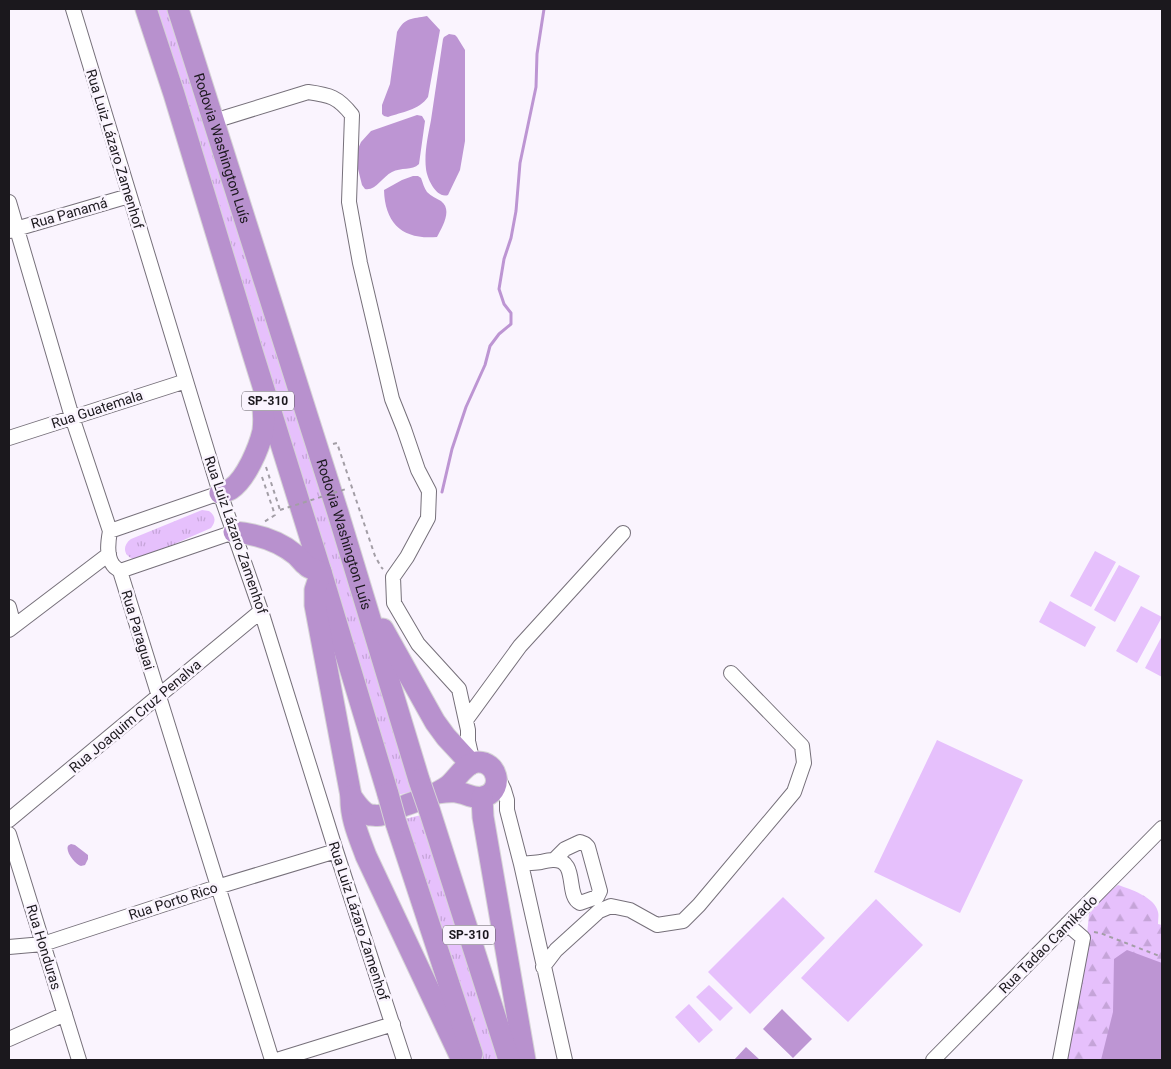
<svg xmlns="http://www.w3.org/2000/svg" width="1171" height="1069" viewBox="0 0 1171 1069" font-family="Roboto,sans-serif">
<defs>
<pattern id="grass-tufts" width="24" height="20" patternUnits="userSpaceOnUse" patternTransform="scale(1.25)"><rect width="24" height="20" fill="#e6c0fc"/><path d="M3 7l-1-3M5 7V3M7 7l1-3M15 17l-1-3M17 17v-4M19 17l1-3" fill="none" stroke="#c5a4d8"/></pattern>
<pattern id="forest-firs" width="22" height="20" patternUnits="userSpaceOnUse" patternTransform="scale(1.25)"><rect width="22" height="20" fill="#e6c0fc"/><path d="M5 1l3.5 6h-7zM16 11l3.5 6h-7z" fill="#c5a4d8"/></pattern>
</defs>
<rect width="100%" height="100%" fill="#faf4fe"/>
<path fill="url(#grass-tufts)" d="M150 9H172L418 790 398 795Z
M202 510 209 511C216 516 216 522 211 528L138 560C125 559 120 547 131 539Z
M425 814 503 1060H482L405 819Z"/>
<path fill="url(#forest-firs)" d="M1118 885C1130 889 1155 897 1158 912 1159 915 1158 920 1158 924L1162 925V1060H1067L1084 967 1089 914 1104 896Z"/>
<path fill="#e6c0fc" d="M1095 551 1116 562 1091 607 1070 596Z
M1119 565 1140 576 1115 622 1094 610Z
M1050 601 1096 627 1085 647 1039 622Z
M1141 606 1162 617 1137 663 1116 651Z
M1162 636V677L1145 668Z
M937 740 1023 780 960 913 874 872Z
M783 897 825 938 750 1014 708 972Z
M876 899 923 945 848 1022 801 978Z
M709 985 733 1008 720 1021 696 997Z
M689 1004 713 1030 699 1043 675 1017Z"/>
<path fill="#bd95d3" d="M427 16 440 30 428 97C419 110 402 112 388 117L384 116 382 114V105L390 84 397 32C405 17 412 19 427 16Z
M449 34 455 35 457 37 465 50V141L460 170 448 195C437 199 427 179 426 169 424 153 428 136 431 120 435 93 439 66 443 39L444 37Z
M417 115 422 116 425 121 419 164C412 171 401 167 392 172 382 177 376 191 365 189L362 185 356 161 357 151 361 142 371 131Z
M413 176H418L421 178C423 183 424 188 427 192 431 196 436 198 441 201 453 210 442 227 437 237 403 240 385 224 384 190L402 180Z
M71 844 75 845 88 855V859L85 865C84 865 82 866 81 866 76 865 65 852 68 846 68 845 70 845 71 844Z
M1127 950 1162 963V1060H1101L1113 1012 1114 959Z
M782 1009 812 1039 793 1058 763 1029Z
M746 1047 760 1060H734Z"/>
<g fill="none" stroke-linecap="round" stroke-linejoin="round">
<path stroke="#bd95d3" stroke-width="3" d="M442 492 452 449 466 407 485 365 490 346 499 334 511 324V313L504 304 499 289 504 259 511 238 516 211 520 163 536 87 537 54 544 9"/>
<defs>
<path id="minor" d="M73 9 220 493 261 611 336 851 404 1060
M214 121 308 92C330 95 338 97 352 115L349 202 360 263 392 399 404 429 418 470 429 491 428 518 407 557 393 577 394 603 418 644 459 689 468 730V741L473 763
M9 202 72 417 110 531C108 542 106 556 113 565 115 568 118 569 120 571L272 1060
M9 231 129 196
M9 438 186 381
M110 531 220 493
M120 571 234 532
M9 607 14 626
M9 630 109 554
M466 720 520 646 623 533
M497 775 504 790 507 800V810L521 864 565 1060
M9 820 261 611
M9 834 79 1060
M521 864C528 863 535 863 541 862 545 861 549 860 553 860 579 859 565 896 580 903L597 897 600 891 588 847 585 844 580 842 565 849 555 859
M9 947 43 944 217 887 336 851
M543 967 556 950 599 911 611 906 630 910 657 925 683 921 699 905 794 792 804 763 802 746 731 673
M9 1039 65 1014
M277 1060 393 1024
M933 1060 1162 828
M1060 1060 1083 938 1067 924"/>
<g id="highway">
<path d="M146 9 174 94 253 354 321 572 388 794"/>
<path id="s1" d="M178 9 338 513 419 780"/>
<path d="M220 493C223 492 228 491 231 489 246 479 259 448 263 431 264 422 264 412 262 403"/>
<path d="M234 532C256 534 278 540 296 555 300 558 302 563 307 566 310 569 317 570 321 572L315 590V605L351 796C350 817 359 837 366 856L462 1060"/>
<path d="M383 629 435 722 446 737 471 764"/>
<path d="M351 796C356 803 361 812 370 815 374 815 378 816 381 815 390 813 398 808 406 805 420 800 436 795 448 786 457 779 465 763 477 762 497 761 504 788 486 796 477 801 466 793 456 792 450 791 444 792 437 793"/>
<path d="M482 797 483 817 525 1060"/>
<path d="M429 809 509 1060"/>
<path d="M396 823 472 1054"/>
</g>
</defs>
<use href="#minor" stroke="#76707a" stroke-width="16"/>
<use href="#highway" stroke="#d6d5d6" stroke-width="23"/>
<path stroke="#a39ea6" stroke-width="2" stroke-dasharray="4 4" stroke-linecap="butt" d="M333 444 337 443 375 556 381 567 383 569
M266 467 280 510
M262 477 275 515 264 522
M1094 932 1100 933 1162 957"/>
<use href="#minor" stroke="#fff" stroke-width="14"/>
<use href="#highway" stroke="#b891ce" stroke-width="21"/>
<defs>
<path id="highway-bridge" d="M419 780 429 809
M388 794 396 823"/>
</defs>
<use href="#highway-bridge" stroke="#d6d5d6" stroke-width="23" stroke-linecap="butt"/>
<path stroke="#a39ea6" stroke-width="2" stroke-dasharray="4 4" stroke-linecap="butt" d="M280 510 346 489"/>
<use href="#highway-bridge" stroke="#b891ce" stroke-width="21"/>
</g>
<g text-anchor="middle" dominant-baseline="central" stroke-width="5" stroke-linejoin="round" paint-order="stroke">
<g fill="#faf4fe" stroke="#5e5a60" stroke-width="1">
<rect x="242" y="391.5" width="52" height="19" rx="4"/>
<rect x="443" y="925.5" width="52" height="19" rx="4"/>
</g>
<g font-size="12" font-weight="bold" fill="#1b181d">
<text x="268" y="401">SP-310</text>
<text x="469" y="935">SP-310</text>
</g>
<g font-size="14" fill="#1b181d" stroke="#faf4fe">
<text stroke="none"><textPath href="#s1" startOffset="146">Rodovia Washington Luís</textPath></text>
<text transform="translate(115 149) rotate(73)">Rua Luiz Lázaro Zamenhof</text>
<text transform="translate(69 213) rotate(-16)">Rua Panamá</text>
<text transform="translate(97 409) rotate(-18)">Rua Guatemala</text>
<text stroke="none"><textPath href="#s1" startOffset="551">Rodovia Washington Luís</textPath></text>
<text transform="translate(236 535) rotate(71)">Rua Luiz Lázaro Zamenhof</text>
<text transform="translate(138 630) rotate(73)">Rua Paraguai</text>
<text transform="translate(135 716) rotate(-40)">Rua Joaquim Cruz Penalva</text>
<text transform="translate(173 901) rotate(-18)">Rua Porto Rico</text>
<text transform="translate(359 921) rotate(72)">Rua Luiz Lázaro Zamenhof</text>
<text transform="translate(1048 944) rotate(-45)">Rua Tadao Camikado</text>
<text transform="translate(44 947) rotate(73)">Rua Honduras</text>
</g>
</g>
<rect width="1171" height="1069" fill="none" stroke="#1b181d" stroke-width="20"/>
</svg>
